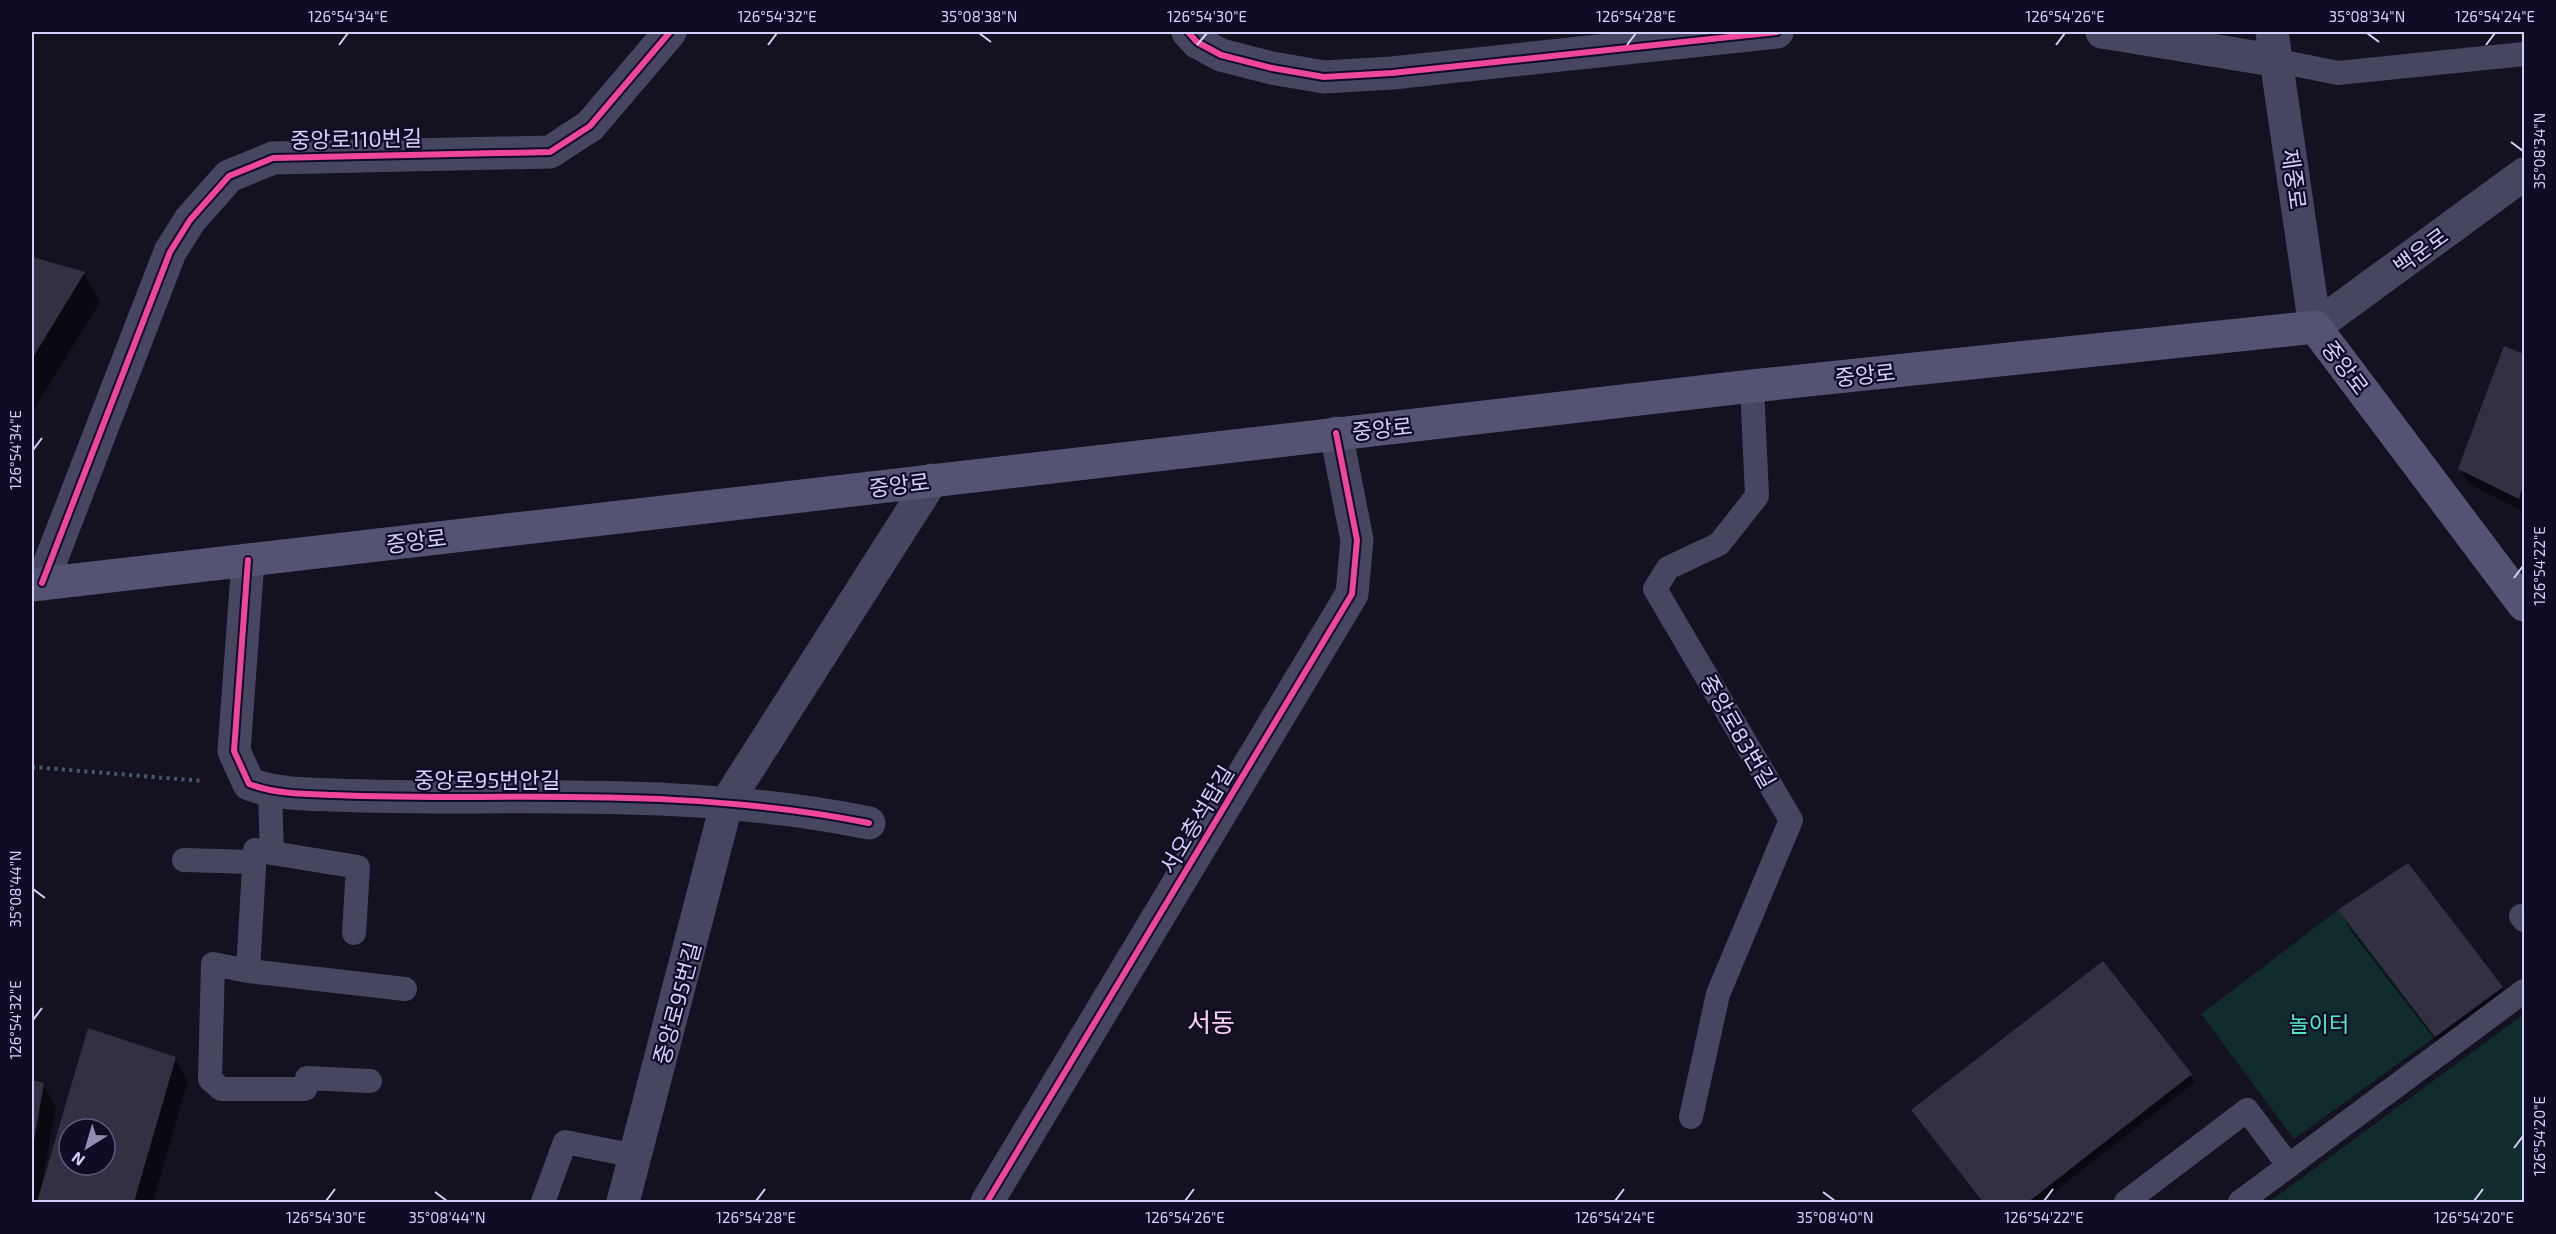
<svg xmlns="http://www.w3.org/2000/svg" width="2556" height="1234" viewBox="0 0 2556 1234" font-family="'Exo 2','Noto Sans KR',sans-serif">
<rect width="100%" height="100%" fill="#141220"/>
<path fill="#102c2d" d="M2338 910 2435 1037 2294 1139 2201 1014Z
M2524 1014V1202H2269Z"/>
<path fill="#0007" fill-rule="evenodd" d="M32 259 84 273 100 302 32 413Z
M2505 348 2524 356V512L2469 484 2460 469Z
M2340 911 2502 987 2514 1010 2449 1058 2352 933Z
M2103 963 2195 1082 2041 1202H1983L1917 1118Z
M89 1030 175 1058 188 1081 153 1202H32V1081L43 1084 56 1107 42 1183 44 1184ZM69 1129H105V1165H69Z"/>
<path fill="#323042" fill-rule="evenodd" d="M32 257 85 272 32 359Z
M2504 346 2524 354V482L2519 499 2458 469Z
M2408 863 2503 987 2435 1037 2338 910Z
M2103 961 2192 1074 2028 1202H1983L1911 1110Z
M88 1028 176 1057 134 1202H37ZM69 1129H105V1165H69Z
M32 1080 44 1083 33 1147 32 1146Z"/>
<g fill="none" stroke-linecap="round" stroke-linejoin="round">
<path stroke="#485a6a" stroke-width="4" stroke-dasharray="3 4.5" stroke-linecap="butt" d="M32 767 203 781"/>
<path stroke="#464661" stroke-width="24" d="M2278 61 2338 73 2524 54
M270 792 272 853 255 850 248 971 405 989
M272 853 358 867 354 933
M184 860 254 862
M2521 916 2524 920
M248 971 213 964 210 1079 221 1089H305L307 1078 370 1081
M1691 1117 1718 994 1791 820 1655 589 1668 568 1719 544 1757 496 1752 386
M543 1202 565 1142 636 1156
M2126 1202 2247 1110 2289 1166
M2240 1202 2524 991"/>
<path stroke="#464661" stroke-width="33" d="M1188 32 1197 42 1221 55 1272 68 1324 77 1392 73 1777 32
M2102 32 2278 61
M2272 32 2315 327 2524 174
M248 560 234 751 249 784C276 794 304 794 334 795 382 797 431 797 479 797 610 796 741 797 869 823
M42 583 170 252 190 220 229 176 273 158 550 152 590 126 670 32
M623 1202 727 802 932 480
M987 1202 1352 594 1357 540 1336 433"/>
<path stroke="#555374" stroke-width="33" d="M32 585 1752 386 2315 327 2524 605"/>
<defs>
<path id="cycleway" d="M1188 32 1197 42 1221 55 1272 68 1324 77 1392 73 1777 32
M248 560 234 751 249 784C276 794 304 794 334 795 382 797 431 797 479 797 610 796 741 797 869 823
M42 583 170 252 190 220 229 176 273 158 550 152 590 126 670 32
M987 1202 1352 594 1357 540 1336 433"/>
</defs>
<use href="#cycleway" stroke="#100c26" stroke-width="10"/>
<use href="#cycleway" stroke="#ed469a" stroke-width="6"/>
</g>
<path fill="none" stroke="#d5d1ff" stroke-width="2" d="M979 33 991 42M2367 33 2379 42M339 45 348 33M768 45 777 33M1197 45 1207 33M1627 45 1636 33M2056 45 2065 33M2486 45 2495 33M2511 142 2523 151M33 450 42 438M2514 578 2523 566M33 889 45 898M33 1020 42 1008M2514 1148 2523 1136M435 1192 447 1201M1823 1192 1835 1201M326 1201 335 1189M756 1201 765 1189M1185 1201 1194 1189M1615 1201 1624 1189M2044 1201 2053 1189M2474 1201 2483 1189"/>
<g text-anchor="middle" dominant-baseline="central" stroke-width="4.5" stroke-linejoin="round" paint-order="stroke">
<g font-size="22" fill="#d5d1ff" stroke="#100c26">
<text transform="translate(356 138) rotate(-1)">중앙로110번길</text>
<text transform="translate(2295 179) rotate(82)">제중로</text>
<text transform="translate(2420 250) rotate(-36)">백운로</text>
<text transform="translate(2346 367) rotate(53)">중앙로</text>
<text transform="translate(1865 374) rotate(-6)">중앙로</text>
<text transform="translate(1382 428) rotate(-6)">중앙로</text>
<text transform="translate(899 484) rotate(-7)">중앙로</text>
<text transform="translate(416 540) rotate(-7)">중앙로</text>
<text transform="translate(1739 731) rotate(60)">중앙로83번길</text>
<text x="487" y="779">중앙로95번안길</text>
<text transform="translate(1196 819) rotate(-59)">서오층석탑길</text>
<text transform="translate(676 1003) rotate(-75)">중앙로95번길</text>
</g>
<g font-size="22" fill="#51ebc1" stroke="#100c26">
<text x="2319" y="1023">놀이터</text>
</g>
<g font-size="26" fill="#ffd3f0" stroke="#100c26">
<text x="1211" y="1021">서동</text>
</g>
</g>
<rect width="2556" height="1234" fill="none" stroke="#100c26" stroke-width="66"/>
<g transform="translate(87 1147) rotate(217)"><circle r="28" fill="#100c26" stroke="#5f5b7d" stroke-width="1.5"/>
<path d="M0-4.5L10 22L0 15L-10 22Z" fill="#918eb1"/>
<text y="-9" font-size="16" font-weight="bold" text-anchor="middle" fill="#d5d1ff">N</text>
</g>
<rect x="33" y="33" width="2490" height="1168" fill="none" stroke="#d5d1ff" stroke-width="2"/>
<g font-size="15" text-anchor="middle" fill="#d5d1ff">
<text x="348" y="22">126°54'34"E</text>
<text x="777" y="22">126°54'32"E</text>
<text x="979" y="22">35°08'38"N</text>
<text x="1207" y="22">126°54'30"E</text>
<text x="1636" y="22">126°54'28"E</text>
<text x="2065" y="22">126°54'26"E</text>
<text x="2367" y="22">35°08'34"N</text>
<text x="2495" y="22">126°54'24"E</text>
<text transform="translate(2540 151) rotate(-90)" y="5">35°08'34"N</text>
<text transform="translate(16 450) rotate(-90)" y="5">126°54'34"E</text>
<text transform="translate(2540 566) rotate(-90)" y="5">126°54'22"E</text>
<text transform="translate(16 889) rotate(-90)" y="5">35°08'44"N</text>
<text transform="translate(16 1020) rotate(-90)" y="5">126°54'32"E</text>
<text transform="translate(2540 1136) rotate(-90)" y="5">126°54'20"E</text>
<text x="326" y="1223">126°54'30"E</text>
<text x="447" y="1223">35°08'44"N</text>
<text x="756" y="1223">126°54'28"E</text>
<text x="1185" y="1223">126°54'26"E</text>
<text x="1615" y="1223">126°54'24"E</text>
<text x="1835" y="1223">35°08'40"N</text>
<text x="2044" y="1223">126°54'22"E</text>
<text x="2474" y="1223">126°54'20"E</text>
</g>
</svg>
